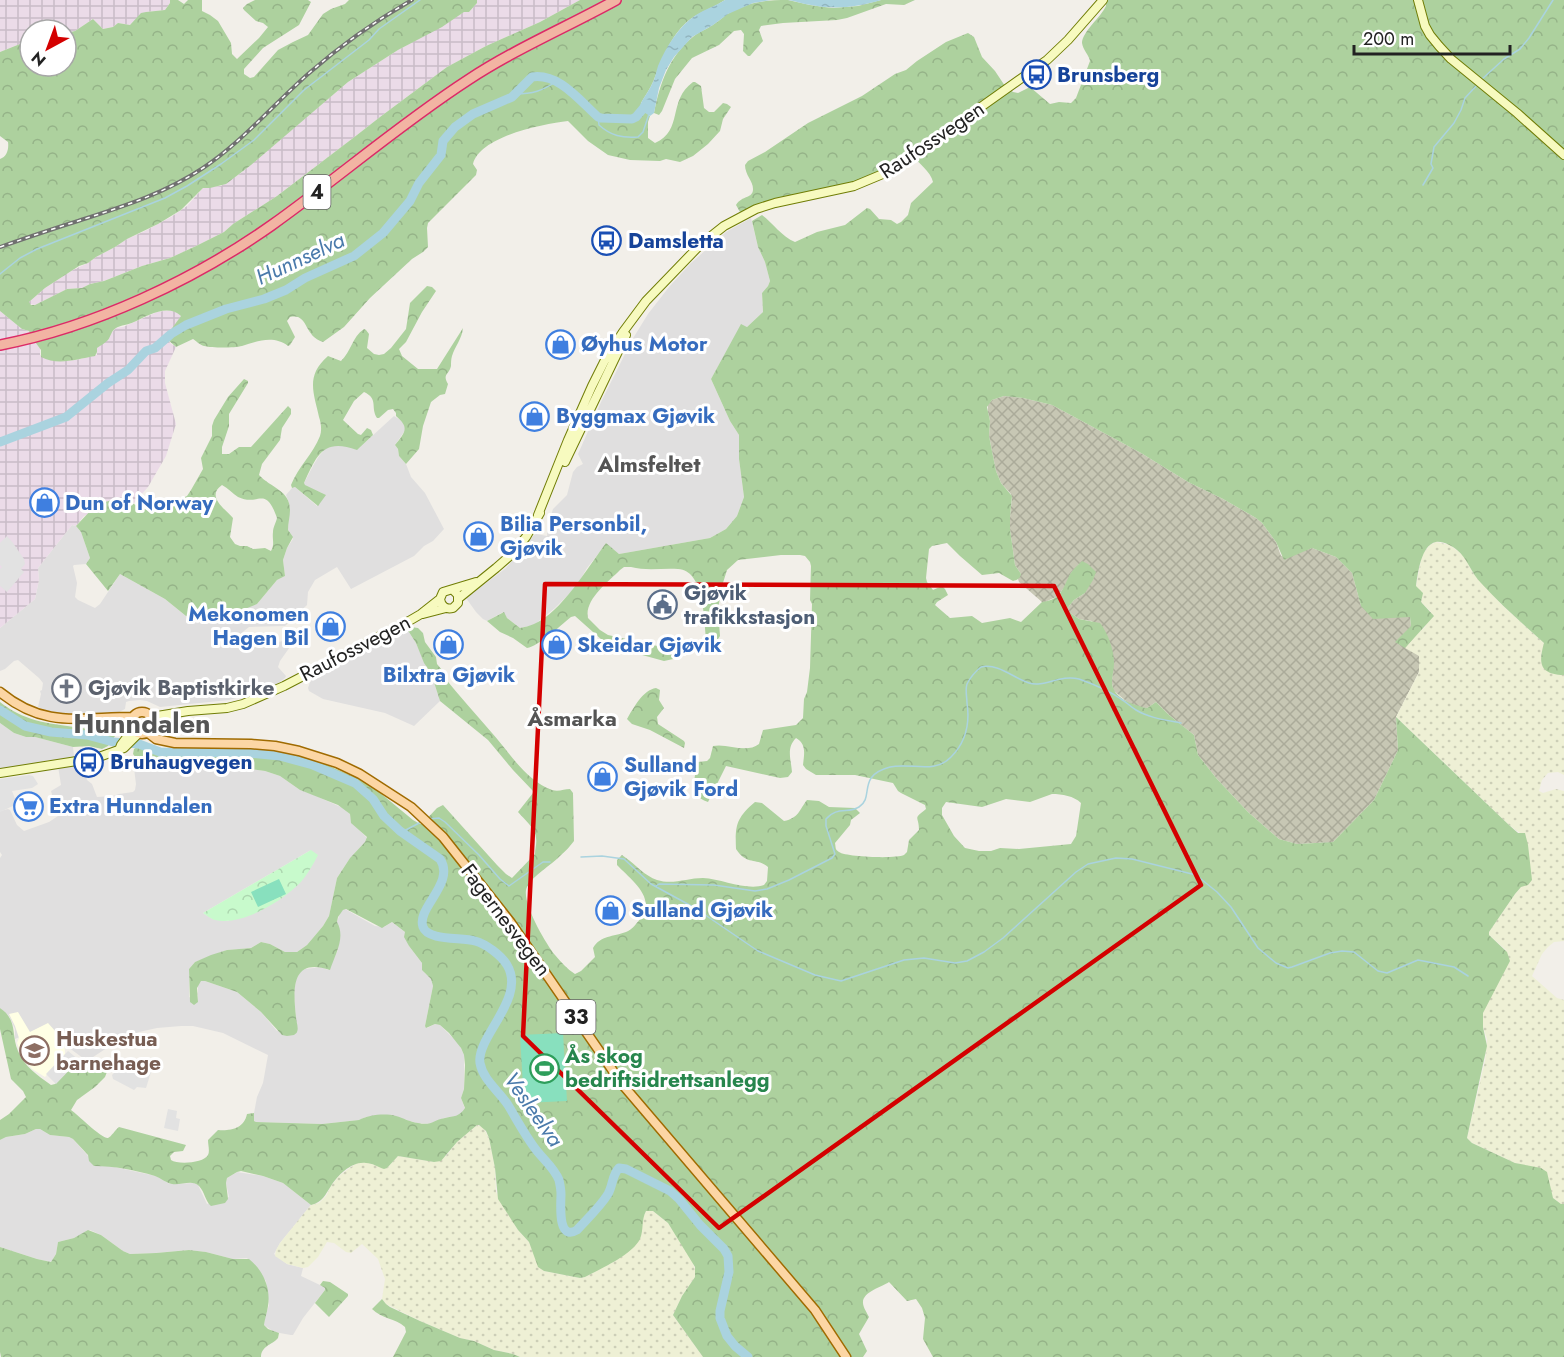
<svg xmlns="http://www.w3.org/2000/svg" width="1564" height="1357" viewBox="0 0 1564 1357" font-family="Jost,sans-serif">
<defs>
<pattern id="industrial-grid" width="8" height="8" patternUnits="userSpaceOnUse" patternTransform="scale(1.5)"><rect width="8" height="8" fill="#ebdbe8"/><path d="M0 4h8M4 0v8" fill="none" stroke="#c9bcc7"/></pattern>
<pattern id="construction-cross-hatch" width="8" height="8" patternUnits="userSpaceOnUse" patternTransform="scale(1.5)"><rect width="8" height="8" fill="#c7c7b4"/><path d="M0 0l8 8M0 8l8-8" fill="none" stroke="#abab9a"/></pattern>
<pattern id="farmland-dots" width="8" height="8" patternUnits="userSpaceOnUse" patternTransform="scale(1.5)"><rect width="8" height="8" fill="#eef0d5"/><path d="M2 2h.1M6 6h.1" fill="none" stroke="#ccceb7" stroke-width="1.8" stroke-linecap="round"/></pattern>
<pattern id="forest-crowns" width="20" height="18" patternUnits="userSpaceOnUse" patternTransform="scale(1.5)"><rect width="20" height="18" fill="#add19e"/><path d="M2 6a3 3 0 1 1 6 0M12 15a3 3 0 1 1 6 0" fill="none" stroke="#95b388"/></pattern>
<pattern id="park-crowns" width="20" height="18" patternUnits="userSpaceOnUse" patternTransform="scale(1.5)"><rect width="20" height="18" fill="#c8facc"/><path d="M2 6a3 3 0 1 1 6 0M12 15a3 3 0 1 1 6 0" fill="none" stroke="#acd6af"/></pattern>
<pattern id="water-ripples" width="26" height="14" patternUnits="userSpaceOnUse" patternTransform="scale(1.5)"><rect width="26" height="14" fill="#aad3df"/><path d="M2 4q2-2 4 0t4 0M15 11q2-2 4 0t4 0" fill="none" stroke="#92b5bf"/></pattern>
</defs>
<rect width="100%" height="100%" fill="#f2efe9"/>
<path fill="#e0dfdf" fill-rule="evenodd" d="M751 218 758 247 765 262 770 281 768 286 762 293 763 312 747 327 741 325 711 379 730 421 739 435V459L744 497 737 516 726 529 710 538 619 554 606 544 587 568 576 587 555 608 534 625 520 628 507 618 503 612 487 621 483 619 476 612 466 598 506 568 534 535 536 534 547 536 548 525 553 509 567 495 573 472 577 467 583 464 578 454 601 402 632 340 648 314 669 287 690 264 726 232Z
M394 416 402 421 406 429 395 445 398 449 399 456 406 464 411 477 425 493 444 529 433 541 424 546 414 556 351 589 337 567 315 580 308 592 307 605 285 626 249 627 239 635 240 644H267L289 640 292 644 280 661 278 667 286 676 285 678 277 684 262 691 229 700 160 707 147 701 140 700 129 701 126 702 125 709 119 712 75 715 51 712 38 707 41 694 40 691 42 690 43 683 39 678 18 660 14 661 5 669 0 671V628L35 599 39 580 38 568 72 525 76 526 81 532 90 558 86 564 74 565 73 566 77 583 75 597 78 600 95 608 100 604 120 574 165 599 186 616 257 604 277 580 285 576 283 560 287 548 293 539 288 530 289 503 286 495 292 488 295 487 317 506 322 493 308 488 304 485V483L314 464 319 456 327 447 337 445 359 448Z
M407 629 416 643 427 668 431 673 440 701 414 726 385 713 323 699 309 691 308 688 310 682 317 673 344 661 367 646 391 634Z
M0 723 14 733 26 737H35L73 747 74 756 77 762 84 768 87 780 92 784 97 797 113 796 119 794 133 792 135 790 136 784 134 768 140 763 170 761 205 767H234L265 771 280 776 300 790 314 795 343 808 350 814 351 821 367 838 365 842 350 858 337 878 329 916 323 926 307 945 297 952H285L270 944 261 942 251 948 227 950 195 962 189 969V997L198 1002V985L200 981H205L237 992 261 1012 277 1031 297 1032 294 994 296 979 301 971 305 969 321 967 328 970 338 950 337 922 340 913 343 910 345 909 375 926 384 927 392 922 405 932 409 946 422 963 424 972 431 979 433 986 425 1026 427 1028 435 1024 440 1025 459 1044 464 1055V1089L461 1098 465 1109 462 1113 458 1116 444 1118 431 1124 417 1123 389 1115 366 1117 359 1120 322 1124 256 1122 254 1121V1113L257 1097 263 1083 268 1055 223 1033 193 1026H181L157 1028 139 1032 119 1040 87 1061 72 1050 48 1024 15 1039V1029L11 1020 9 1016 0 1008V858L2 855 0 852V811L8 809 10 810 17 825 24 831 49 822 58 816 51 791 61 785 58 766 54 761 49 760 31 766 0 768ZM311 850 228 921 213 919 203 913Z
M36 1129H40L50 1135 69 1137 73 1139 89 1157 110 1166 156 1176 170 1184 194 1183 198 1185 207 1204 229 1197 226 1183 227 1178 237 1172 263 1176 283 1183 311 1205 280 1243 274 1254 287 1264 303 1268 301 1276 320 1285 325 1288V1290L303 1318 293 1335H291L274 1332 264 1325 265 1318 269 1305 266 1281 247 1258 233 1259 206 1252 189 1250 156 1253 130 1254 123 1251 101 1235 90 1230 74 1238 58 1242 56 1254 51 1262 37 1259 0 1247V1140L6 1137 25 1134Z"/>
<path fill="url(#industrial-grid)" d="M0 0H170V3L165 10 146 12 138 17 130 25 118 23 113 27 103 29 93 19 75 31 68 33H66V30H30V40L0 52Z
M477 0H580L540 22 486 46 447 67 380 117 357 135 277 196 233 224 224 232 196 246 170 258 142 266 104 281 90 284 82 288 67 289 35 305 29 304V302L45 288 73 270 88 263 96 257 115 247 127 239 145 231 171 217 187 206 203 188 221 186 241 173 348 82 398 50 442 26 464 12H469L477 3Z
M171 310 178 313 181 316 167 337 170 343 176 347 165 371V383L176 424 166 456 148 487 134 503 127 501 84 516 76 526 72 525 38 568 39 580 35 599 0 628V311L22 329 29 331 33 339 40 348V355L54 361 76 360 97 355 96 348 108 339 111 333 116 328 123 327 157 312Z"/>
<path fill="#ffffe5" d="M18 1012 30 1032 48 1023 64 1041 65 1054 45 1077 32 1069 28 1064V1062L30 1060 29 1057 26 1058 25 1055 21 1053 17 1043 19 1038 15 1026 9 1014Z"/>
<path fill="url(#construction-cross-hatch)" d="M1004 396 1023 398 1052 405 1141 453 1188 482 1223 499 1256 518 1262 523 1276 542 1281 556 1312 548 1336 557 1352 573 1361 606 1410 617 1411 626 1419 656V672L1396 717 1398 750 1374 800 1333 842 1297 844 1279 839 1248 812 1217 779 1198 755 1194 735 1169 715 1156 702 1147 708 1135 706 1126 701 1113 690 1112 683 1113 659 1092 621 1079 619 1066 610 1074 600 1085 593 1079 564 1071 573 1064 588 1056 597 1045 602H1042L1019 582 1018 579 1021 574 1015 565 1010 529V517L1012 498 1011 494 1001 483 996 471 989 436 990 421 988 412V405L992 400Z"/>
<path fill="url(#farmland-dots)" d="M1436 542 1450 545 1464 556 1473 573 1501 604 1545 644 1541 655 1557 674 1564 675V775L1558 772 1548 773 1542 780 1539 791 1543 793 1556 789 1564 791V941L1554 942 1548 947 1542 954 1532 976 1557 998 1564 1000V1204H1561L1553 1198 1526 1166 1515 1163 1472 1143 1467 1138 1485 1061 1487 1039 1483 1027V1013L1506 950 1489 935V932L1515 894 1521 887 1532 880 1520 833 1509 825 1396 717 1419 672V656L1405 648 1416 635 1425 627 1431 612 1421 602 1422 595 1416 586 1422 555 1430 545Z
M477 1125 483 1127 489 1138 495 1168 496 1192 518 1230 529 1242 544 1271 580 1278 585 1277 617 1260 642 1224 643 1217 646 1211H653L668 1223 691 1258 696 1272 695 1277 682 1296 673 1315 703 1357H520L513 1354 494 1350 474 1341 460 1338 420 1321 386 1304 382 1299 385 1279 378 1259 362 1244 351 1253 346 1252 334 1243 327 1242 318 1257 308 1267 303 1268 287 1264 275 1256 276 1250 280 1243 305 1212 311 1205 319 1203 326 1196 331 1186 339 1176 351 1167 357 1163 364 1162 387 1168 398 1156 434 1162 446 1156 457 1142Z"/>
<path fill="url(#forest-crowns)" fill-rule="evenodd" d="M170 0H178L184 4 188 0H202V11L210 15 218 21 231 43 232 54 237 59 259 38 268 27 263 23 256 21 244 10 243 8 247 4 255 0H308L311 2 299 25 263 48 244 69V74L250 78 254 77 278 50 293 42 308 35 323 14 331 9 345 4 349 0H477V3L469 12H464L442 27 398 50 348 82 251 165 226 184 210 188H203L181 210 158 224 127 239 115 247 96 257 88 263 79 266 45 288 29 302 31 305H35L67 289 82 288 90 284 104 281 142 266 170 258 196 246 224 232 233 224 277 196 357 135 380 117 447 67 486 46 540 22 580 0H725C713 8 699 12 688 21 669 38 662 60 653 82 650 89 645 96 641 103L649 116H650L648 122V138L655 143C684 130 667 101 693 82H695L701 86 704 108 709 112H714L723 103 727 104 731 107 723 119 720 131 708 144 693 156 680 162 666 159 660 161 630 160 608 155 588 141 568 121C543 124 480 136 473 164L477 170 476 175 428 223 427 228 428 247 423 252 412 259 370 298 344 327 323 342C303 336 309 313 290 317L287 321 295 337 290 345 288 346C274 335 257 341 242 346 234 348 212 348 204 346 200 345 196 341 193 339L176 347 167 339V335L181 316C168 303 147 316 134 322 128 325 121 325 116 328 111 331 111 336 108 340 105 343 100 346 97 348V352L95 356C77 359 58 366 41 357V350L33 339 29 331 22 329 0 311V159C7 157 9 149 8 142L0 136V52L30 40V66H66V33L75 31 93 19 103 29 113 27 118 23 130 25 141 13 146 12 165 10 170 3Z
M788 0 810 5 832 8 858 6 881 0H915L904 5 886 4 847 18 837 20 783 23 761 26 759 30 763 41 750 56H748L743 51 744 34 741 30 734 31 719 45 692 58 675 79 662 111 659 115 654 113C660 83 669 56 694 36 700 31 708 29 714 24 719 21 724 16 729 13 749 2 765 0 788 0Z
M1105 0H1564V675C1540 674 1538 664 1544 643 1523 624 1501 605 1481 583 1471 573 1468 559 1457 550 1452 546 1443 541 1436 542 1421 545 1418 573 1416 586L1423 593 1421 602 1434 616 1405 648 1395 642 1411 626 1410 617 1373 619 1361 606 1352 573 1336 557 1312 548 1284 560 1276 542 1262 523 1256 518 1223 499 1188 482 1141 453 1052 405 1023 398 1004 396 992 400 987 407 990 421 989 436 996 471 1001 483 1012 496 1010 517V529L1015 565 1021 574C1020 579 1017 580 1013 581L999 573 982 575 960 556 947 543 932 546 929 549 926 578 927 582 933 590 942 586 945 589 948 595 937 602 935 605 950 618 972 616 982 623 1010 618 1021 622 1042 602C1060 600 1063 589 1069 576 1072 570 1078 565 1082 561L1088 564 1096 572 1093 580 1085 593 1074 600 1066 610 1079 619 1100 623C1108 633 1114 650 1114 663 1114 669 1112 676 1112 682 1112 698 1133 705 1147 708L1156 702 1169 715 1194 735 1198 755 1217 779 1248 812 1279 839 1297 844 1333 842 1374 800 1398 750 1396 717 1509 825 1518 833H1525L1528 845 1532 880 1528 885 1521 887 1515 894 1489 932V935L1507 952 1510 961 1483 1013V1027L1487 1046 1467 1138 1472 1143 1515 1163 1541 1168 1547 1172 1553 1198 1561 1204H1564V1357H933L923 1339 925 1318 922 1308 916 1299 907 1301 889 1282C882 1287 862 1292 863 1303 863 1307 867 1313 869 1317L859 1334 867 1351 863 1357H703L673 1315 682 1296 695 1277V1267L668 1223 653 1211H646C641 1220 644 1230 640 1239 632 1255 600 1269 585 1277L580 1278 544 1271 538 1267 529 1242 518 1230 498 1199 495 1168 489 1138 486 1131 479 1125H477L457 1142 441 1161 434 1162 398 1156 387 1168 384 1169C378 1167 372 1163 366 1163 352 1161 338 1175 331 1186 325 1195 323 1202 311 1205L283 1183 263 1176 241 1171 237 1172 227 1178 226 1183 228 1199 225 1203 211 1206C205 1201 205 1192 199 1186 192 1179 180 1186 172 1184 166 1183 161 1178 155 1176 135 1170 114 1166 94 1166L89 1161 88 1155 73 1139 69 1137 50 1135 40 1129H36L25 1134 6 1137 0 1140V1120L9 1114 26 1097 23 1091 11 1079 0 1029V1008C18 1020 11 1035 18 1051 25 1067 37 1075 51 1085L55 1084 76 1063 82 1064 92 1070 108 1060 110 1064 105 1077 95 1087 77 1100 71 1110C77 1114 102 1139 108 1138 111 1137 116 1129 119 1127L186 1145 183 1151 174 1152 170 1156 171 1160C178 1165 204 1163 208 1155 210 1151 208 1145 208 1140L218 1130C230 1131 244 1129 247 1114L254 1113V1121L256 1122 322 1124 359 1120C368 1115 385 1113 396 1116 403 1118 410 1122 418 1123 432 1126 433 1120 445 1118 454 1116 459 1117 465 1108L461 1098 464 1089 465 1065 464 1055 461 1048 449 1033 440 1025 435 1024 426 1028 425 1026 433 986 431 979 422 970V963L409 946 404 937 405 932 392 922 382 928 346 909 343 910 338 917 337 922C346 938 335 954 330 970 291 957 293 989 296 1017 296 1021 299 1028 297 1032 297 1033 295 1034 294 1035L287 1036 282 1035 261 1012 237 992 205 981H201L197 988 198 1002 194 1005 190 1002 189 969 195 962 211 955 227 950 251 948 261 942 270 944 285 952H297L307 945 323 926 329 916 337 878 350 858 365 842 367 837 351 823 350 814 338 805 300 790 280 776 265 771 234 767H205L179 765 170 761 140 763 133 754 134 749 137 747 151 752 206 757H232L248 747 265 748 300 755 320 762 368 783 413 820 420 824H422L437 808 443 805 497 865 506 874 512 878 535 854C535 848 537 844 536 838 536 829 524 819 518 812L533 793V791L513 770 488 740 440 701 431 673 424 663 416 643 407 629 411 627 418 628 423 633 425 642 436 657 437 664 442 670 444 677C459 696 476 714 492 733 510 753 525 780 552 790 559 792 564 789 570 789L573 793 574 841C570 846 566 851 561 855 552 865 533 875 527 887 520 900 546 944 555 955 561 962 567 969 575 974L581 971 595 957 593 948C601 935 613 937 626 932 632 930 636 924 640 919 658 898 630 879 617 865V860L622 855 626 858C636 865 645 876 657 880 673 885 687 878 703 878 722 879 747 891 764 885L767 881 768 867C756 857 747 866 736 849 735 826 736 818 755 802L762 803 784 821C799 818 799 810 807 800L819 801 829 807 855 808 860 813 851 820 850 825 835 843C836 849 835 849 839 852 846 857 896 859 904 855 905 854 906 853 907 852L909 840 919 830C919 815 912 820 926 809L925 805 901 793 898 791 893 783 855 775H816L806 769 803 765C804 755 807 744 796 738 786 748 791 759 792 772L788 777 780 778 726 766 708 802C687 795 696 780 696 764L698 762 707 761 710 758 713 746C728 743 746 754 759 744L763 730 796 725 803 718 804 699 807 692 810 668 812 604 810 600 811 566 810 562 805 556 800 555H781L738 560 727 570 722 586 718 609 720 636 716 642H713L706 637C704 619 704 570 678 569 662 568 646 571 631 567H624L620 570C608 582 584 600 588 618L600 630 608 635 680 651 682 653 678 658 664 661 624 650 602 640 575 616 571 617C560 626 539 646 527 648L513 638 500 632 487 621 504 612 507 618 520 628C524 627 530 626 534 624 561 613 588 567 606 543L619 554 710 538 726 529 737 516 744 497 739 459V435L730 421 711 379 741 324 747 327 763 312 762 293 768 286 770 281 765 262 758 247 752 221 762 215C773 223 782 237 795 242L817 232 845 225 867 208 870 209 879 219 891 220 897 224 901 222 908 215 911 203 933 182C931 172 918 162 911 155H906L876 173 859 181 816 192 789 196 740 212 736 205C742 195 753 199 753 189 753 181 745 175 745 165L748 161 765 152 808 123 862 96 895 74 906 70 917 61 946 42 968 33 974 37 982 57 995 71 1005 86 1013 92 1018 93 1030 87 1050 104 1059 102 1071 103 1076 98 1090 61C1089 55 1083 50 1082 43 1082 32 1101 17 1106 6ZM1052 794C1062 794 1074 796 1081 803L1076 836 1071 844 1019 849 1000 848 991 851H979L965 848 954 836 942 815V808L946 802 982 807 1006 799 1030 802Z
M427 286 432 287 436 291 422 312 406 342 399 349 402 356 418 369H437L463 328C462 339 455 346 452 356 451 359 451 363 451 366 449 375 442 374 448 384L445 394 440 395 431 402 423 426 419 449 406 464 399 456 398 449 395 445C405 432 410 428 396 416V413L393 409 388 410 379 418H377C370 407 379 399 364 392L354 401 343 420 358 434 361 435 367 428 371 430 373 435 357 450C323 438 317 455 304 483L305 485 326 495 318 506 295 487 292 488 291 485C298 467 313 454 320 436 322 430 321 423 319 417 314 393 305 376 328 356L341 361C351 352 352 337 364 329L366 330 369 334 367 348 374 354 379 355 384 354 391 348 406 329 410 303Z
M244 379 248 381V383L229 414V426L222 447V454H229L239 447H251L288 406 291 409V414L282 428 280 440 262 464 259 475C271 488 290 490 290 510 290 516 288 523 288 530L293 537 287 548 283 560 285 576 277 580 257 604 215 621 186 616 165 599 120 574 108 591 86 564 90 558 81 532 76 526 93 508 99 504 115 499 127 501 147 510 159 513 168 509 176 501 187 496 191 490 203 469 201 458 212 436V426L214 420 228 397ZM222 485C228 488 233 494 238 497 259 507 265 484 277 518 276 523 273 527 273 532 272 540 275 544 271 551L265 548 253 549 247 546H240L235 544 230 537 233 518C224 508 206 496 222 485Z
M656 688 660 690 659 700 664 708 657 717 658 724 684 741 685 743 684 748 650 730 632 724 627 719C634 707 643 690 656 688Z
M0 702C22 720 48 724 76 727 82 727 88 730 95 731 101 731 107 732 114 733L115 736 108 746 102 749 89 746 73 747 35 737H26L14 733 0 723Z
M88 1230 101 1235 123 1251 130 1254 156 1253 189 1250 206 1252 233 1259H249C263 1270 271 1288 268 1306 267 1313 265 1318 264 1325L268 1329 279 1333 278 1338C272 1345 261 1346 261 1357H1L0 1352V1247L37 1259 51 1262 56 1254 58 1242 74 1238Z
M323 1281 330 1282 348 1294V1296L329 1317 315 1303 325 1290V1288L320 1285Z
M382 1299 386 1304 390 1307 420 1321 460 1338 474 1341 494 1350 513 1354 520 1357H393L406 1332 405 1327C395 1318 382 1319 372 1309Z"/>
<path fill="url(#park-crowns)" d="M311 850 318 855C313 865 307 875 300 883 281 902 242 926 215 920 211 919 206 915 203 913Z"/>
<path fill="#88e0be" d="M279 879 286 894 258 907 251 892Z
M563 1033 567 1101 524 1103 520 1035Z"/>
<path fill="#e2e2e2" d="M7 536 13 543 24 559 25 564 21 569 24 572 7 592 0 586V569L2 567 0 565V543Z
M29 775 33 776 38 784 32 788 12 791 17 804 0 812V779Z
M68 1051 79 1060 56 1084 46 1074Z
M131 1063 143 1067 151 1072 146 1088 137 1087 134 1090 113 1079 112 1075 119 1068Z
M168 1109 177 1111 176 1118 180 1119 178 1131 164 1128Z"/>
<path fill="url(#water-ripples)" d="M725 0H771L753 3 728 14 713 25 692 37 674 57 666 70 659 88 654 113 650 116 642 111 639 108C642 99 648 93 652 84 655 79 656 72 658 66 666 47 678 27 696 15 705 9 716 6 725 0Z
M788 0H881C858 7 835 10 811 5 803 4 795 1 788 0Z"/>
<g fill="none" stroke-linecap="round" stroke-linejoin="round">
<path stroke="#aad3df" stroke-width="1.5" d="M1481 80 1504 59 1520 49 1529 38 1553 0
M515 94C533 94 542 91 557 81
M598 117 599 125C611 136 622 138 638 137L643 132 649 114
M1423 185 1433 168 1431 164 1434 147 1454 123 1461 110 1465 98 1478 84
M0 274 20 258 37 249 165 198 187 186 221 164 254 140 304 90 369 40 379 29 420 0
M428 819 439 818 445 822 479 855 500 879 509 886 543 862H550
M402 832 421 822
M581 857 602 856 624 859 651 884 695 908 758 951 815 975 841 981 904 960 924 958 955 963 967 961 984 952 1003 938 1076 872 1088 864 1116 858 1132 859 1196 875 1217 892 1231 907 1258 948 1276 963 1288 968 1292 967 1330 953 1342 951 1354 952 1378 971 1387 973 1418 960 1454 967 1468 976
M656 886 659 884 714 885 755 891 767 889 789 880 832 858 835 854 826 826V819C837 806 848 814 859 807 875 797 856 776 890 767 911 762 934 775 951 757 966 742 970 723 967 703 967 697 965 690 967 684 970 678 976 671 981 667 999 663 1013 678 1029 683 1044 688 1060 674 1079 679 1093 684 1108 690 1121 699 1126 702 1131 707 1136 710 1149 718 1166 720 1181 723"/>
<path stroke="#aad3df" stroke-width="9" d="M0 442 66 417 108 383 128 370 146 351 155 348 171 334 186 325 226 309 264 299 286 290 305 278 354 256 383 233 410 201 419 183 441 155 443 141 455 127 473 114 512 97 532 77C559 73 579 100 598 117L601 118 632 119 636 117 647 104
M0 710 25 726 51 732 87 735 113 742 139 744 160 752 249 753 280 756 313 765 355 783 373 799 384 816 400 831 440 859C456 883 416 908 423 927 428 941 462 937 475 941 486 944 501 955 507 965 527 998 476 1037 480 1063 483 1080 499 1091 508 1105 517 1120 526 1137 537 1151 545 1161 554 1168 559 1180 560 1185 561 1189 561 1194 561 1203 557 1242 577 1230 587 1219 600 1207 608 1194 613 1185 612 1175 619 1168L626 1169 670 1191 679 1199 700 1225 724 1249 728 1256 729 1272 720 1311V1318L727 1336 735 1346 748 1357"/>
<defs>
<path id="secondary" d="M1418 0 1425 26 1430 35 1439 46 1451 59 1517 113 1564 155
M565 462 626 335
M538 515 568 440 592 386 605 360 623 332 646 301 700 245 724 226 756 209 775 203 854 186 890 171 926 146 1047 60 1068 40 1103 0
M453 590 458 595V603L453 608C446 610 441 606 440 599L443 592 476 582
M459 598 496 568 512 554 526 537 540 513
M423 614 446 608
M151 717 188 711 227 708 243 704 284 686 409 621 421 614 440 599
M153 724 162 722 172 714
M119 750 121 745 133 729
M0 773 96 758 124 748 139 733"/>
<path id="primary" d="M0 692C45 729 80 717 133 717
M131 723a11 11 0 1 1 22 0a11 11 0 1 1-22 0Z
M147 732 156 739 175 743 251 744 275 746 299 751 337 763 360 774 411 807 443 837 511 923 622 1084 815 1310 846 1357"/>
<path id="trunk" d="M0 345C94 327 194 280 272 225 338 178 400 124 468 80 515 49 567 27 616 0"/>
</defs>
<use href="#secondary" stroke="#707d05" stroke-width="10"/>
<use href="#primary" stroke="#a06b00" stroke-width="11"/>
<use href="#trunk" stroke="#dc2a67" stroke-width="12"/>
<use href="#secondary" stroke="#f7fabf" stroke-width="8"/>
<use href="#primary" stroke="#fcd6a4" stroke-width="8"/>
<use href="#trunk" stroke="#f2b4a3" stroke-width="9"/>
<defs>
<path id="rail" d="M0 247C26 238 52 229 78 221 121 207 164 194 203 168 242 142 273 105 308 74 340 46 375 21 412 0"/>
</defs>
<use href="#rail" stroke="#707070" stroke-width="4"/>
<use href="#rail" stroke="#fff" stroke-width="1.5" stroke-dasharray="4.5" stroke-linecap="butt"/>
</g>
<path fill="none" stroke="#d40000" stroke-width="4.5" stroke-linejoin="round" d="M545 584 1054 586 1201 885 719 1228 523 1036Z"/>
<defs>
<symbol id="bus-ring" viewBox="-11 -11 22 22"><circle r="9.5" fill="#fff" stroke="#1a4fb4" stroke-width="1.5"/><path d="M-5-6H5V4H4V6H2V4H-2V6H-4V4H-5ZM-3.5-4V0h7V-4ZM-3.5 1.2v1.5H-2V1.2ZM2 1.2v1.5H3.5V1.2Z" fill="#1a4fb4"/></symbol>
<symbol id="shop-ring" viewBox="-11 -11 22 22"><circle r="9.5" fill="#fff" stroke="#3f7fe0" stroke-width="1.5"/><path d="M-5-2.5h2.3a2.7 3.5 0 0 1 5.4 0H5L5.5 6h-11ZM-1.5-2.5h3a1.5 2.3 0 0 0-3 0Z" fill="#3f7fe0"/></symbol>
<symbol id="civic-ring" viewBox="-11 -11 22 22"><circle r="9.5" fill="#fff" stroke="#5c6f8a" stroke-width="1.5"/><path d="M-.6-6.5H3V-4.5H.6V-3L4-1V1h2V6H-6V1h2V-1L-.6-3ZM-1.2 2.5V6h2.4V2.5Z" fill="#5c6f8a"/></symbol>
<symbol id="church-ring" viewBox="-11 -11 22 22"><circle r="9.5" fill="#fff" stroke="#6b7280" stroke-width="1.5"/><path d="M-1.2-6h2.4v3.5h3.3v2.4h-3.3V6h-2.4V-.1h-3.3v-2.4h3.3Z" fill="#6b7280"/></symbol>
<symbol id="supermarket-ring" viewBox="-11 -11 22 22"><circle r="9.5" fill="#fff" stroke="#3f7fe0" stroke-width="1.5"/><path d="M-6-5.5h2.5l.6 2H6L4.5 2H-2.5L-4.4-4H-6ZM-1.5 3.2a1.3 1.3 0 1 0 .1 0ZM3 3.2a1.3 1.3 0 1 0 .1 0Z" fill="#3f7fe0"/></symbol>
<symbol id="school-ring" viewBox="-11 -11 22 22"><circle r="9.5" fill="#fff" stroke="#8d6e63" stroke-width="1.5"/><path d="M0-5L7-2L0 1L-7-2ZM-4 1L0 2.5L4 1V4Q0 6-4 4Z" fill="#8d6e63"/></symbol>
<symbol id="stadium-ring" viewBox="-11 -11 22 22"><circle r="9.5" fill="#fff" stroke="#2e9e5b" stroke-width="1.5"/><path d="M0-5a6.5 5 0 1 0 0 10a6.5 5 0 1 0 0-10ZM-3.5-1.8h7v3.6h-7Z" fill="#2e9e5b"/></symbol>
</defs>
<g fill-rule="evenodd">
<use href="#bus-ring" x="1020" y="58" width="33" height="33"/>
<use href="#bus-ring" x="590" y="224" width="33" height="33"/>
<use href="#shop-ring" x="544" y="328" width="33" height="33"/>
<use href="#shop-ring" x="518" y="400" width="33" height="33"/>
<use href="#shop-ring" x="28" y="486" width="33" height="33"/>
<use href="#shop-ring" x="462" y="520" width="33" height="33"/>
<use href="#civic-ring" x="646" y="588" width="33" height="33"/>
<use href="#shop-ring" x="314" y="610" width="33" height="33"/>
<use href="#shop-ring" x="432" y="628" width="33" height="33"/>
<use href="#shop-ring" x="540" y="628" width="33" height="33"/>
<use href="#church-ring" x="50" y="672" width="33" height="33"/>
<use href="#bus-ring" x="72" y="746" width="33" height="33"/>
<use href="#shop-ring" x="586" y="760" width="33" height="33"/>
<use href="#supermarket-ring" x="12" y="790" width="33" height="33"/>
<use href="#shop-ring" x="594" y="894" width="33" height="33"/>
<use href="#school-ring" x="18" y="1034" width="33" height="33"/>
<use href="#stadium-ring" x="528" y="1052" width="33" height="33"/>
</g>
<g text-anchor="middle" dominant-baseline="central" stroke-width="6" stroke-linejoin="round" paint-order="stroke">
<g fill="#fff" stroke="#646464" stroke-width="1.5">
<rect x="303.5" y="175" width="27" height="34" rx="4.5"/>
<rect x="556.5" y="1000" width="39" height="34" rx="4.5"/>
</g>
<g font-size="20" font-weight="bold" fill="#222">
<text x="317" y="192">4</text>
<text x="576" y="1017">33</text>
</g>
<g font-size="21" font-weight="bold" fill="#164399" stroke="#fff" text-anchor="start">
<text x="1057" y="75">Brunsberg</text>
<text x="628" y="241">Damsletta</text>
<text x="110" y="762">Bruhaugvegen</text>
</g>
<g font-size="21" fill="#222" stroke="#fff">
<text transform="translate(932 140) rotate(-34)">Raufossvegen</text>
<text transform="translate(355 648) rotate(-27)">Raufossvegen</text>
<text transform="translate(506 920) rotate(53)">Fagernesvegen</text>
</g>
<g font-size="21" font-weight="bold" fill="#366cbe" stroke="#fff" text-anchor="start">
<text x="581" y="344">Øyhus Motor</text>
<text x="556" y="416">Byggmax Gjøvik</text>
<text x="65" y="503">Dun of Norway</text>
<text x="500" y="524">Bilia Personbil,<tspan x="500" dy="24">Gjøvik</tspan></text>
<text x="309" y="614" text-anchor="end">Mekonomen<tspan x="309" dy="24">Hagen Bil</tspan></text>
<text x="577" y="645">Skeidar Gjøvik</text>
<text x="449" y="675" text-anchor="middle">Bilxtra Gjøvik</text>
<text x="624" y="765">Sulland<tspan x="624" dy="24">Gjøvik Ford</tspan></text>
<text x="49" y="806">Extra Hunndalen</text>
<text x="631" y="910">Sulland Gjøvik</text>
</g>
<g font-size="21" font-weight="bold" fill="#4e5e75" stroke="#fff" text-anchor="start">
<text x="684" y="593">Gjøvik<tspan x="684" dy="24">trafikkstasjon</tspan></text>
</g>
<g font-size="21" font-weight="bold" fill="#5b616d" stroke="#fff" text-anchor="start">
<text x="88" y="688">Gjøvik Baptistkirke</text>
</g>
<g font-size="21" font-weight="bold" fill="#785e54" stroke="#fff" text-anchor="start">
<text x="56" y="1039">Huskestua<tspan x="56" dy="24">barnehage</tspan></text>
</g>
<g font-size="21" font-weight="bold" fill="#27864d" stroke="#fff" text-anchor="start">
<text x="565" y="1056">Ås skog<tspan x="565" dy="24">bedriftsidrettsanlegg</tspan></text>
</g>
<g font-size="22" font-style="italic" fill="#4a7aab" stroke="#fff">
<text transform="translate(300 258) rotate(-25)">Hunnselva</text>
<text transform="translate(534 1109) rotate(55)">Vesleelva</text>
</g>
<g font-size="22" font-weight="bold" fill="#555" stroke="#fff">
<text x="649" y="464">Almsfeltet</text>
<text x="572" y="718">Åsmarka</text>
</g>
<g font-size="27" font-weight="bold" fill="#555" stroke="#fff">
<text x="142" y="723">Hunndalen</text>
</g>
</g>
<g transform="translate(48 48) rotate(221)"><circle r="28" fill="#ffffff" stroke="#a7a7a7" stroke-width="1.5"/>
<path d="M0-4.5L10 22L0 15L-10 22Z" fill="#d40000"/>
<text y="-9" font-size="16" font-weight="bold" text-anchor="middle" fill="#222222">N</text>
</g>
<path d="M1354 45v9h156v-9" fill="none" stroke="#222222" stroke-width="3"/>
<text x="1363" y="45" font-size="18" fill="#222222" stroke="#ffffff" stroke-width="4.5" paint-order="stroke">200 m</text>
</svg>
